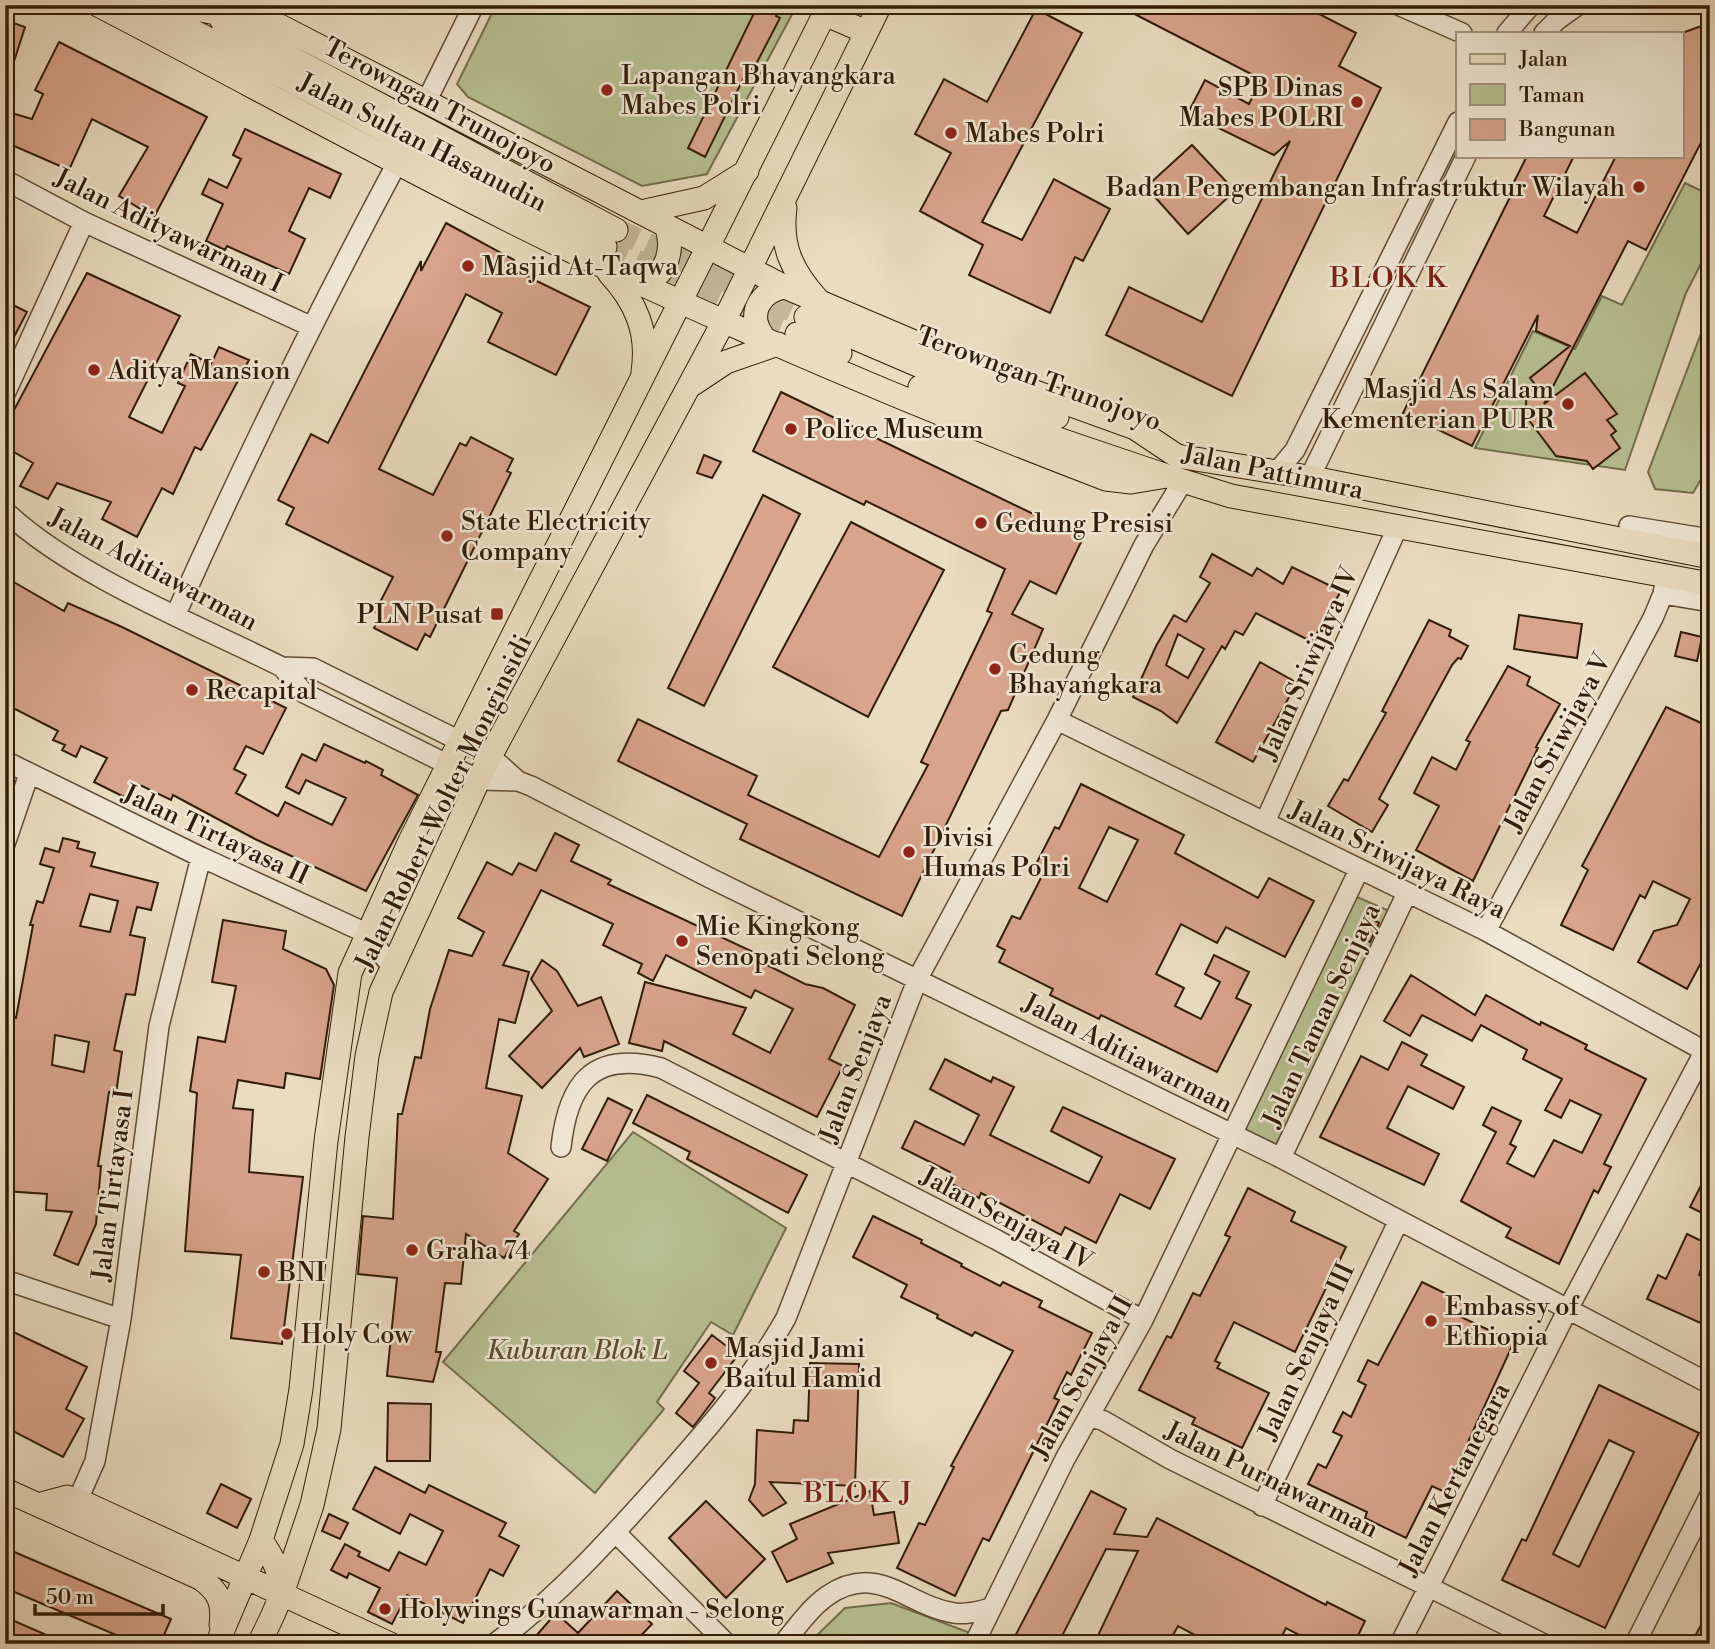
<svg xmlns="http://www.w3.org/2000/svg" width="1715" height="1649" font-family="'Libre Bodoni',serif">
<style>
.green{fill:#b7c092;stroke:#746e4c;stroke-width:2}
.building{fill:#d8a48c;stroke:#311c05;stroke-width:2;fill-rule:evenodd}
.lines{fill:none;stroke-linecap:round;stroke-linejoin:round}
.major-tunnel{stroke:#c5b69b;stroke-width:23;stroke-dasharray:23 11;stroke-linecap:butt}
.minor-casing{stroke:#5f4c34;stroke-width:22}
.major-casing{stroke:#311c05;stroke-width:25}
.minor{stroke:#f1e8d6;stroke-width:19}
.major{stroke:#eadcc0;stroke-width:23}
.poi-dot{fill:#8f2418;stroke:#f1e8d6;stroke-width:2.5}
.labels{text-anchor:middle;stroke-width:5;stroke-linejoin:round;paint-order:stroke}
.poi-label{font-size:26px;fill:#311c05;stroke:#f1e8d6;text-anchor:start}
.street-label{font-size:26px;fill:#311c05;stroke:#f1e8d6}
.park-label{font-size:26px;font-style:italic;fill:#594d2f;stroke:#f1e8d6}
.neighbourhood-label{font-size:28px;letter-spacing:2px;fill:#7a1f14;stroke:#f1e8d6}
</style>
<rect width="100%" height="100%" fill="#eadcc0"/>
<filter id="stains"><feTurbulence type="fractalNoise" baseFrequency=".00286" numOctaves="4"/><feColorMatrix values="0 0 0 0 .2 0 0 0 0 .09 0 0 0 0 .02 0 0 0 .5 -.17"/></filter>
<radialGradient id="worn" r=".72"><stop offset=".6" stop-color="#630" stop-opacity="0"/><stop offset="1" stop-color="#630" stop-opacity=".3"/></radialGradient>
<!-- green -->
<path class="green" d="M496 5H797L707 174 642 186 468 97 457 84Z
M1685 183 1710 195 1706 254 1686 293 1625 470 1475 448 1533 331 1575 349 1602 296 1622 305Z
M1710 310V464L1693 493 1655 489 1648 472Z
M1357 897 1396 914 1272 1152 1238 1132Z
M633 1132 786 1228 733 1335 711 1322 657 1402 664 1409 595 1493 443 1362Z
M891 1603 973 1634 968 1644H808L845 1608Z"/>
<!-- building -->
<path class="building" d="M758 5H781L776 16 780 18 753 70 749 67 705 157 688 148Z
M1117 5H1302L1356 33 1339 66 1381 88 1232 396 1106 335 1129 287 1202 322 1290 141 1274 155 1188 113 1205 80 1249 104 1261 79Z
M1036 9 1082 33 982 222 1022 240 1054 179 1110 209 1083 261 1075 257 1050 313 969 275 983 245 920 211 951 153 915 134 944 79 987 102Z
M5 20 25 27 8 80 5 79Z
M1710 23V125L1646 250 1628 241 1544 404 1585 373 1617 414 1607 420 1616 431 1611 435 1620 448 1593 469 1587 461 1556 456 1525 415 1527 393 1537 387 1530 378 1570 346 1536 331 1538 315 1472 446 1403 413 1514 189 1511 188 1527 156H1574L1544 216 1577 233 1616 156H1682V33Z
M59 42 207 117 154 217 119 196 148 147 92 119 69 170 5 142V111L32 119 43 94 35 90Z
M245 129 341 174 330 198 309 188 289 231 305 239 289 274 227 246 225 250 206 241 223 204 202 194 209 179 227 188 241 159 233 155Z
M1192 145 1235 191 1188 234 1146 187Z
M446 223 514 260 510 268 590 307 556 375 488 342 502 313 466 294 379 469 433 495 460 443 466 446 471 437 513 459 507 471 511 473 430 637 425 634 417 650 374 628 380 615 375 612 393 577 286 524 294 508 278 500 311 434 328 443 421 261V271Z
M87 273 180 316 129 417 162 433 185 386 178 383 191 354 211 364 219 347 249 360 201 450 195 447 173 494 162 488 137 537 102 519 111 502 57 483 48 499 20 486 33 463 14 452 6 425Z
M5 301 27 312 5 354Z
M781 392 1083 538 1056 594 1030 581 1012 614 1043 629 1008 710 1001 711 902 916 740 839 747 824 618 761 638 719 757 776 748 795 879 857 928 765 921 762 992 613 987 611 1005 569 866 501 864 505 753 451Z
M704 455 721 462 712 478 697 473Z
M763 495 800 514 704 706 668 688Z
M851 522 944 570 868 717 773 667Z
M1212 554 1252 576 1257 568 1283 584 1292 567 1341 591 1312 642 1256 613 1243 635 1235 631 1225 649 1222 646 1177 723 1161 711 1133 697 1156 646 1174 615 1186 622 1210 583 1200 577ZM1178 634 1204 649 1188 678 1166 665Z
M5 577 64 611 68 603 122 627 286 708 263 754 246 746 234 769 246 775 236 793 278 816 285 802 332 825 346 798 306 780 299 794 286 787 302 754 316 761 324 744 365 763 366 761 383 770 381 775 418 795 366 891 255 839 173 795 171 800 138 784 130 800 94 782 107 758 81 746 76 757 62 750 65 745 53 740 58 731 5 704V657L11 645 5 642Z
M1519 615 1582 624 1577 658 1514 649Z
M1429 620 1451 630 1449 636 1468 646 1461 659 1458 658 1452 665 1379 799 1388 805 1372 832 1328 806 1344 779 1348 781 1386 713 1382 711Z
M1681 632 1702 637 1697 661 1675 656Z
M1260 662 1297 683 1253 762 1216 742Z
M1508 666 1530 677 1527 685 1560 704 1536 747 1538 748 1473 881 1416 850 1439 806 1414 793 1432 757 1456 770 1470 742 1466 740Z
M1666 707 1710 727V905L1707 911 1710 918V946L1687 989 1638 962 1654 931 1677 925 1690 899 1653 881 1645 898 1640 895 1613 950 1561 925 1588 870 1582 866Z
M1081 784 1184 835 1175 853 1258 898 1269 878 1314 901 1285 957 1226 927 1217 943 1181 924 1156 974 1184 988 1175 1006 1201 1019 1220 982 1205 974 1214 955 1249 972 1236 998 1251 1005 1217 1072 1101 1015 1099 1019 1050 995 1053 989 999 962 1005 950 997 946 1012 916 1020 919 1043 874 1033 870 1055 827 1059 829ZM1109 827 1138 840 1107 902 1079 888Z
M555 833 579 845 571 861 611 880 608 884 770 960 767 965 805 984 823 988 855 1005 829 1059 843 1066 817 1117 664 1041 662 1051 629 1043 645 982 746 1008 733 1034 770 1053 793 1009 755 990 751 998 666 955 653 981 638 973 642 964 603 945 613 924 541 890 503 965 529 972 515 1023 499 1019 486 1088 522 1096 508 1153 548 1179 514 1231 519 1234 504 1258 466 1234 461 1284 445 1283 436 1352H441L433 1382 387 1376 397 1278 358 1274 363 1216 393 1219 398 1114H402L415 1057 421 1058 430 1009 449 950 472 956 484 932 458 918 487 862 512 875 519 863 536 871Z
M63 838 79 842 77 848 95 853 91 866 158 883 151 910 137 907 130 935 145 938 135 995 126 994 114 1050 122 1052 116 1093 109 1092 98 1166H101L96 1224 78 1265 54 1255 72 1212 46 1210 47 1194 5 1191 8 1099 5 1098V1074L13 1017 16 1018 33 925H30L37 901 43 903 54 868 40 864 45 848 59 852ZM90 894 118 901 110 932 80 926ZM55 1035 89 1042 84 1072 52 1065Z
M1370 918 1379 923 1370 942 1360 936Z
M223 920 286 931 283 949 326 969 334 985 320 1079 286 1073 284 1088 238 1080 233 1108 253 1110 249 1172 303 1177 282 1344 231 1338 241 1255 185 1251 197 1093 190 1091 198 1037 225 1042 236 986 212 982Z
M542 960 557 971 578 1006 601 997 619 1044 584 1057 580 1048 542 1088 509 1056 552 1011 531 979Z
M1411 975 1475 1015 1486 995 1540 1025 1541 1022 1587 1045 1585 1049 1646 1079 1604 1164 1611 1167 1598 1193 1594 1190 1559 1264 1506 1237 1511 1228 1461 1201 1496 1132 1483 1125 1492 1107 1521 1121 1510 1144 1516 1147 1507 1163 1534 1177 1554 1140 1582 1153 1601 1115 1570 1100 1561 1118 1545 1110 1562 1079 1523 1059 1527 1050 1481 1025 1472 1041 1422 1015 1410 1036 1384 1021Z
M1402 1042 1427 1055 1421 1065 1464 1087 1453 1109 1408 1086 1387 1128 1439 1154 1424 1185 1320 1137 1361 1056 1388 1070Z
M945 1059 991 1082 993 1077 1014 1087 990 1135 1089 1183 1102 1157 1051 1131 1063 1107 1175 1159 1150 1209 1120 1194 1096 1243 1065 1227 1061 1235 981 1193 979 1198 946 1181 950 1172 902 1148 915 1121 964 1145 979 1115 930 1089Z
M647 1095 807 1175 788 1213 687 1159 690 1152 633 1123Z
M608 1098 632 1110 607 1161 582 1149Z
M1710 1168V1217L1690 1207Z
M1248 1188 1295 1212 1291 1221 1346 1247 1295 1352 1234 1322 1215 1361 1220 1363 1217 1368 1269 1393 1242 1448 1192 1424 1195 1418 1139 1390 1167 1336 1171 1338 1193 1293 1200 1296 1230 1237 1225 1235Z
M873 1216 922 1240 921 1243 962 1264 961 1266 1000 1286 1003 1282 1042 1301 1039 1307 1092 1333 1071 1375 1067 1372 1054 1398 1059 1400 989 1541 983 1538 955 1596 897 1568 919 1523 925 1525 954 1467 951 1466 1013 1351 975 1332 972 1336 937 1318 938 1315 901 1297 907 1285 853 1257Z
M1687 1234 1710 1245 1699 1275 1710 1280V1314L1705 1325 1647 1299 1658 1275 1666 1279Z
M1422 1282 1467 1304 1461 1317 1514 1342 1462 1455 1466 1457 1449 1494 1432 1486 1406 1538 1365 1518 1367 1512 1308 1484 1318 1464 1326 1468 1342 1436 1333 1432 1343 1412 1351 1417 1366 1385 1358 1381 1368 1360 1378 1365Z
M5 1328 87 1367 66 1409 84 1419 63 1457 5 1427Z
M712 1335 738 1355 709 1393 715 1398 693 1427 676 1413 699 1383 684 1371Z
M810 1363 859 1364 855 1486 770 1482 786 1503 763 1516 749 1500 755 1484 757 1430 793 1433 794 1420 808 1421Z
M1599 1385 1699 1433 1605 1628 1502 1580 1522 1539 1526 1541ZM1609 1440 1634 1452 1579 1567 1553 1554Z
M388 1403 431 1404 430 1461H387Z
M375 1467 425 1493 429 1485 506 1523 499 1536 519 1546 503 1576 490 1569 463 1623 407 1595 392 1624 368 1612 380 1588 349 1573 347 1578 331 1570 345 1544 360 1552 358 1556 389 1571 399 1552 426 1565 443 1531 410 1514 400 1534 353 1509Z
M221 1484 251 1499 237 1528 207 1513Z
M870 1491 874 1515 894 1512 899 1543 828 1553 833 1563 787 1582 772 1552 797 1539 790 1524Z
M1091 1491 1126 1509 1114 1534 1147 1537 1157 1518 1326 1605 1327 1602 1365 1621 1354 1644H1307L1309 1640 1286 1628 1278 1644H1212L1178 1626 1168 1644H1094L1138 1551 1106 1549 1058 1644H1011Z
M706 1501 765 1559 726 1598 669 1538Z
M329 1514 348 1523 340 1539 322 1531Z
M5 1548 171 1619 160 1644H118L121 1637 5 1588Z
M617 1591 652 1624 633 1644H529L556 1613 578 1633Z
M1710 1608V1644H1691Z
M5 1617 67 1644H5Z"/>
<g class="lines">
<!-- major-tunnel -->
<path class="major-tunnel" d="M616 230 806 317
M605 247 797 334"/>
<defs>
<path id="minor" d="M1398 5 1462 33
M1507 33 1531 5
M1544 33 1557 20 1578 5
M427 100 474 5
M5 180 84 222 310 326
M5 394 84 222
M1277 472 1295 450 1458 122
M1310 477 1466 156
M5 511C72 575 198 625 282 667L304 693 479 780 518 781 531 786 710 878 1281 1158 1710 1384
M1629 526 1710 539
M1663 594 1710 602
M176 614C244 461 318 311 397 163
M282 667 313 668 490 756 518 781
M1057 720 1486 931 1710 1054
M5 761 201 857 366 933 392 967
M1265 822 1398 526
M5 844 29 774
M1486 931 1653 618 1663 594 1666 576
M561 1147C568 1084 592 1050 661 1068L997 1240 1143 1320
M1281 1158 1407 893
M5 1280 121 1319
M1090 1416 1104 1421 1170 1459 1544 1644
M1262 1506 1399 1220
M72 1513 95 1461 121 1319 159 1026 201 857
M616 1533 727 1644
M494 1644C556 1599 608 1541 659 1484 706 1431 751 1380 786 1318L918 978 1057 720 1144 545 1183 481
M783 1644C796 1628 810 1608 827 1596 878 1561 907 1606 954 1613 967 1615 979 1611 991 1608
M974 1644 1065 1459 1143 1320 1359 870
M1400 1644 1567 1311 1710 1041
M1635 1644 1710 1495"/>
<path id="major" d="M98 5C279 99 457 199 641 284 794 354 949 419 1106 479L1131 482 1167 476 1231 496 1710 584
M141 5 278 74 605 247
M191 5 201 10 280 26 785 287 1013 384 1135 428 1177 456 1308 477 1710 557
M825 14 866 32
M222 21 616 230
M785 208C780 246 792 271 817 299
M641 212 704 198 747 171
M609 273C636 302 649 332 643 372
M641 283C666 277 674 252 667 228
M806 317 976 390 1057 417
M797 334 840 353
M762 335C747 314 760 291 785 287
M693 384 726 362 778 344
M920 387 969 409 1164 475
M5 1490 200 1578C219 1591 224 1603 221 1625
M41 1504 67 1497 78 1500 390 1644
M282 1594 312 1505 329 1429 357 1137 367 1056 381 992 485 766 725 319 880 5
M217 1644 261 1540 292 1444 301 1389 326 1141 350 973 410 841 829 5
M259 1644C281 1597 293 1587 261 1540"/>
</defs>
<!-- minor casing -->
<use href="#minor" class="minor-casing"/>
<!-- major casing -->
<use href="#major" class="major-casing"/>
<!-- minor -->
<use href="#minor" class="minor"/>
<!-- major -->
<use href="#major" class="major"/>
</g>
<!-- markers -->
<g class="poi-dot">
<circle cx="607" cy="90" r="7"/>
<circle cx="1357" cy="102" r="7"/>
<circle cx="951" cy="133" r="7"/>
<circle cx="1639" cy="187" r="7"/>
<circle cx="468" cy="266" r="7"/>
<circle cx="94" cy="370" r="7"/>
<circle cx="1568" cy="404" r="7"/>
<circle cx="791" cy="429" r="7"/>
<circle cx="981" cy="523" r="7"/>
<circle cx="447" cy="536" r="7"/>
<rect x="490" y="607" width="14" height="14" rx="3.5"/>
<circle cx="995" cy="669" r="7"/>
<circle cx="192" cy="690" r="7"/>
<circle cx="909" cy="852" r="7"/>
<circle cx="682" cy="941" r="7"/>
<circle cx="412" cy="1250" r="7"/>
<circle cx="264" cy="1272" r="7"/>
<circle cx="1431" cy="1321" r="7"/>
<circle cx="287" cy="1334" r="7"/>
<circle cx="711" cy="1363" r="7"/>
<circle cx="385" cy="1609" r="7"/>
</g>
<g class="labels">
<!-- poi labels -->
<g class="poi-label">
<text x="621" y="84">Lapangan Bhayangkara<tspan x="621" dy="30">Mabes Polri</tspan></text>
<text x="1343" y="96" text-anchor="end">SPB Dinas<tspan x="1343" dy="30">Mabes POLRI</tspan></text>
<text x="965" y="142">Mabes Polri</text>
<text x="1625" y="196" text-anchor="end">Badan Pengembangan Infrastruktur Wilayah</text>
<text x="482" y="275">Masjid At-Taqwa</text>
<text x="108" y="379">Aditya Mansion</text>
<text x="1554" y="398" text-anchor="end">Masjid As Salam<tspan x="1554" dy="30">Kementerian PUPR</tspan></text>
<text x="805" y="438">Police Museum</text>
<text x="461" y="530">State Electricity<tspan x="461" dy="30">Company</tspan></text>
<text x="995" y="532">Gedung Presisi</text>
<text x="483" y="623" text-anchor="end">PLN Pusat</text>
<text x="1009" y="663">Gedung<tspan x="1009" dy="30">Bhayangkara</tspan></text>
<text x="206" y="699">Recapital</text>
<text x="923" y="846">Divisi<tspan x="923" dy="30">Humas Polri</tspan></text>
<text x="696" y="935">Mie Kingkong<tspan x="696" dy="30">Senopati Selong</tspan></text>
<text x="426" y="1259">Graha 74</text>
<text x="278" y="1281">BNI</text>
<text x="1445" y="1315">Embassy of<tspan x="1445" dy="30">Ethiopia</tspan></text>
<text x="301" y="1343">Holy Cow</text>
<text x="725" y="1357">Masjid Jami<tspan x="725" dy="30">Baitul Hamid</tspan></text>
<text x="399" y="1618">Holywings Gunawarman - Selong</text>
</g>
<!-- street labels -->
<g class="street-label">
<text transform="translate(440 105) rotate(28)" y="9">Terowngan Trunojoyo</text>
<text transform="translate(423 142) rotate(27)" y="9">Jalan Sultan Hasanudin</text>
<text transform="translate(169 230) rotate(26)" y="9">Jalan Adityawarman I</text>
<text transform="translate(1039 378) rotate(20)" y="9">Terowngan Trunojoyo</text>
<text transform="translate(1273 471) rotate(12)" y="9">Jalan Pattimura</text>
<text transform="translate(154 569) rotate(28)" y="9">Jalan Aditiawarman</text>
<text transform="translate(1308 663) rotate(-66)" y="9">Jalan Sriwijaya IV</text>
<text transform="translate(1557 742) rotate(-62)" y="9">Jalan Sriwijaya V</text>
<text transform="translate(443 802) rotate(-64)" y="9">Jalan Robert Wolter Monginsidi</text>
<text transform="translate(216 834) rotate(25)" y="9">Jalan Tirtayasa II</text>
<text transform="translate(1398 859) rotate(26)" y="9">Jalan Sriwijaya Raya</text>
<text transform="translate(1321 1015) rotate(-65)" y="9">Jalan Taman Senjaya</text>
<text transform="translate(1128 1053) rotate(27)" y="9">Jalan Aditiawarman</text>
<text transform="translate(855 1068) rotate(-69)" y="9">Jalan Senjaya</text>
<text transform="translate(112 1185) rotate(-83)" y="9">Jalan Tirtayasa I</text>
<text transform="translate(1007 1218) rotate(28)" y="9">Jalan Senjaya IV</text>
<text transform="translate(1306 1351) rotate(-65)" y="9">Jalan Senjaya III</text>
<text transform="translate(1081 1377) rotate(-61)" y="9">Jalan Senjaya II</text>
<text transform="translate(1272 1479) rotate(26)" y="9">Jalan Purnawarman</text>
<text transform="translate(1454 1479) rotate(-63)" y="9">Jalan Kertanegara</text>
</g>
<!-- park labels -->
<g class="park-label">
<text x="577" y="1359">Kuburan Blok L</text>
</g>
<!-- neighbourhood labels -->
<g class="neighbourhood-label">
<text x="1389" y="287">BLOK K</text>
<text x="859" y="1502">BLOK J</text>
</g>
</g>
<!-- margin -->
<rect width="1715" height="1649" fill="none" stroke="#eadcc0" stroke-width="28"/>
<rect x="7" y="7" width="1701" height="1635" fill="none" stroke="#311c05" stroke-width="3.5"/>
<rect x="14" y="14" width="1687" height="1621" fill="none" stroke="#311c05" stroke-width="2"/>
<!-- legend -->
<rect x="1456" y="32" width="228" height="126" fill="#f1e8d6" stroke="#a49682" stroke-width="2"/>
<rect x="1470" y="54" width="35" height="10" fill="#eadcc0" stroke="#a49682" stroke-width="2"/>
<text x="1519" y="66" font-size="21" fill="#311c05">Jalan</text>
<rect x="1470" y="84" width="35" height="21" fill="#b7c092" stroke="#a49682" stroke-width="2"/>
<text x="1519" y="102" font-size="21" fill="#311c05">Taman</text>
<rect x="1470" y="119" width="35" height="21" fill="#d8a48c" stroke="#a49682" stroke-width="2"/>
<text x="1519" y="136" font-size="21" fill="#311c05">Bangunan</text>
<!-- scale -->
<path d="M35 1604v10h128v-10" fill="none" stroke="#311c05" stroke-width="3.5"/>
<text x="46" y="1604" font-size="21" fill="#311c05" stroke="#f1e8d6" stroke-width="5" paint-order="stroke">50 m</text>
<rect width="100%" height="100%" filter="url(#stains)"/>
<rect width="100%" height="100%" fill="url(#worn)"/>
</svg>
